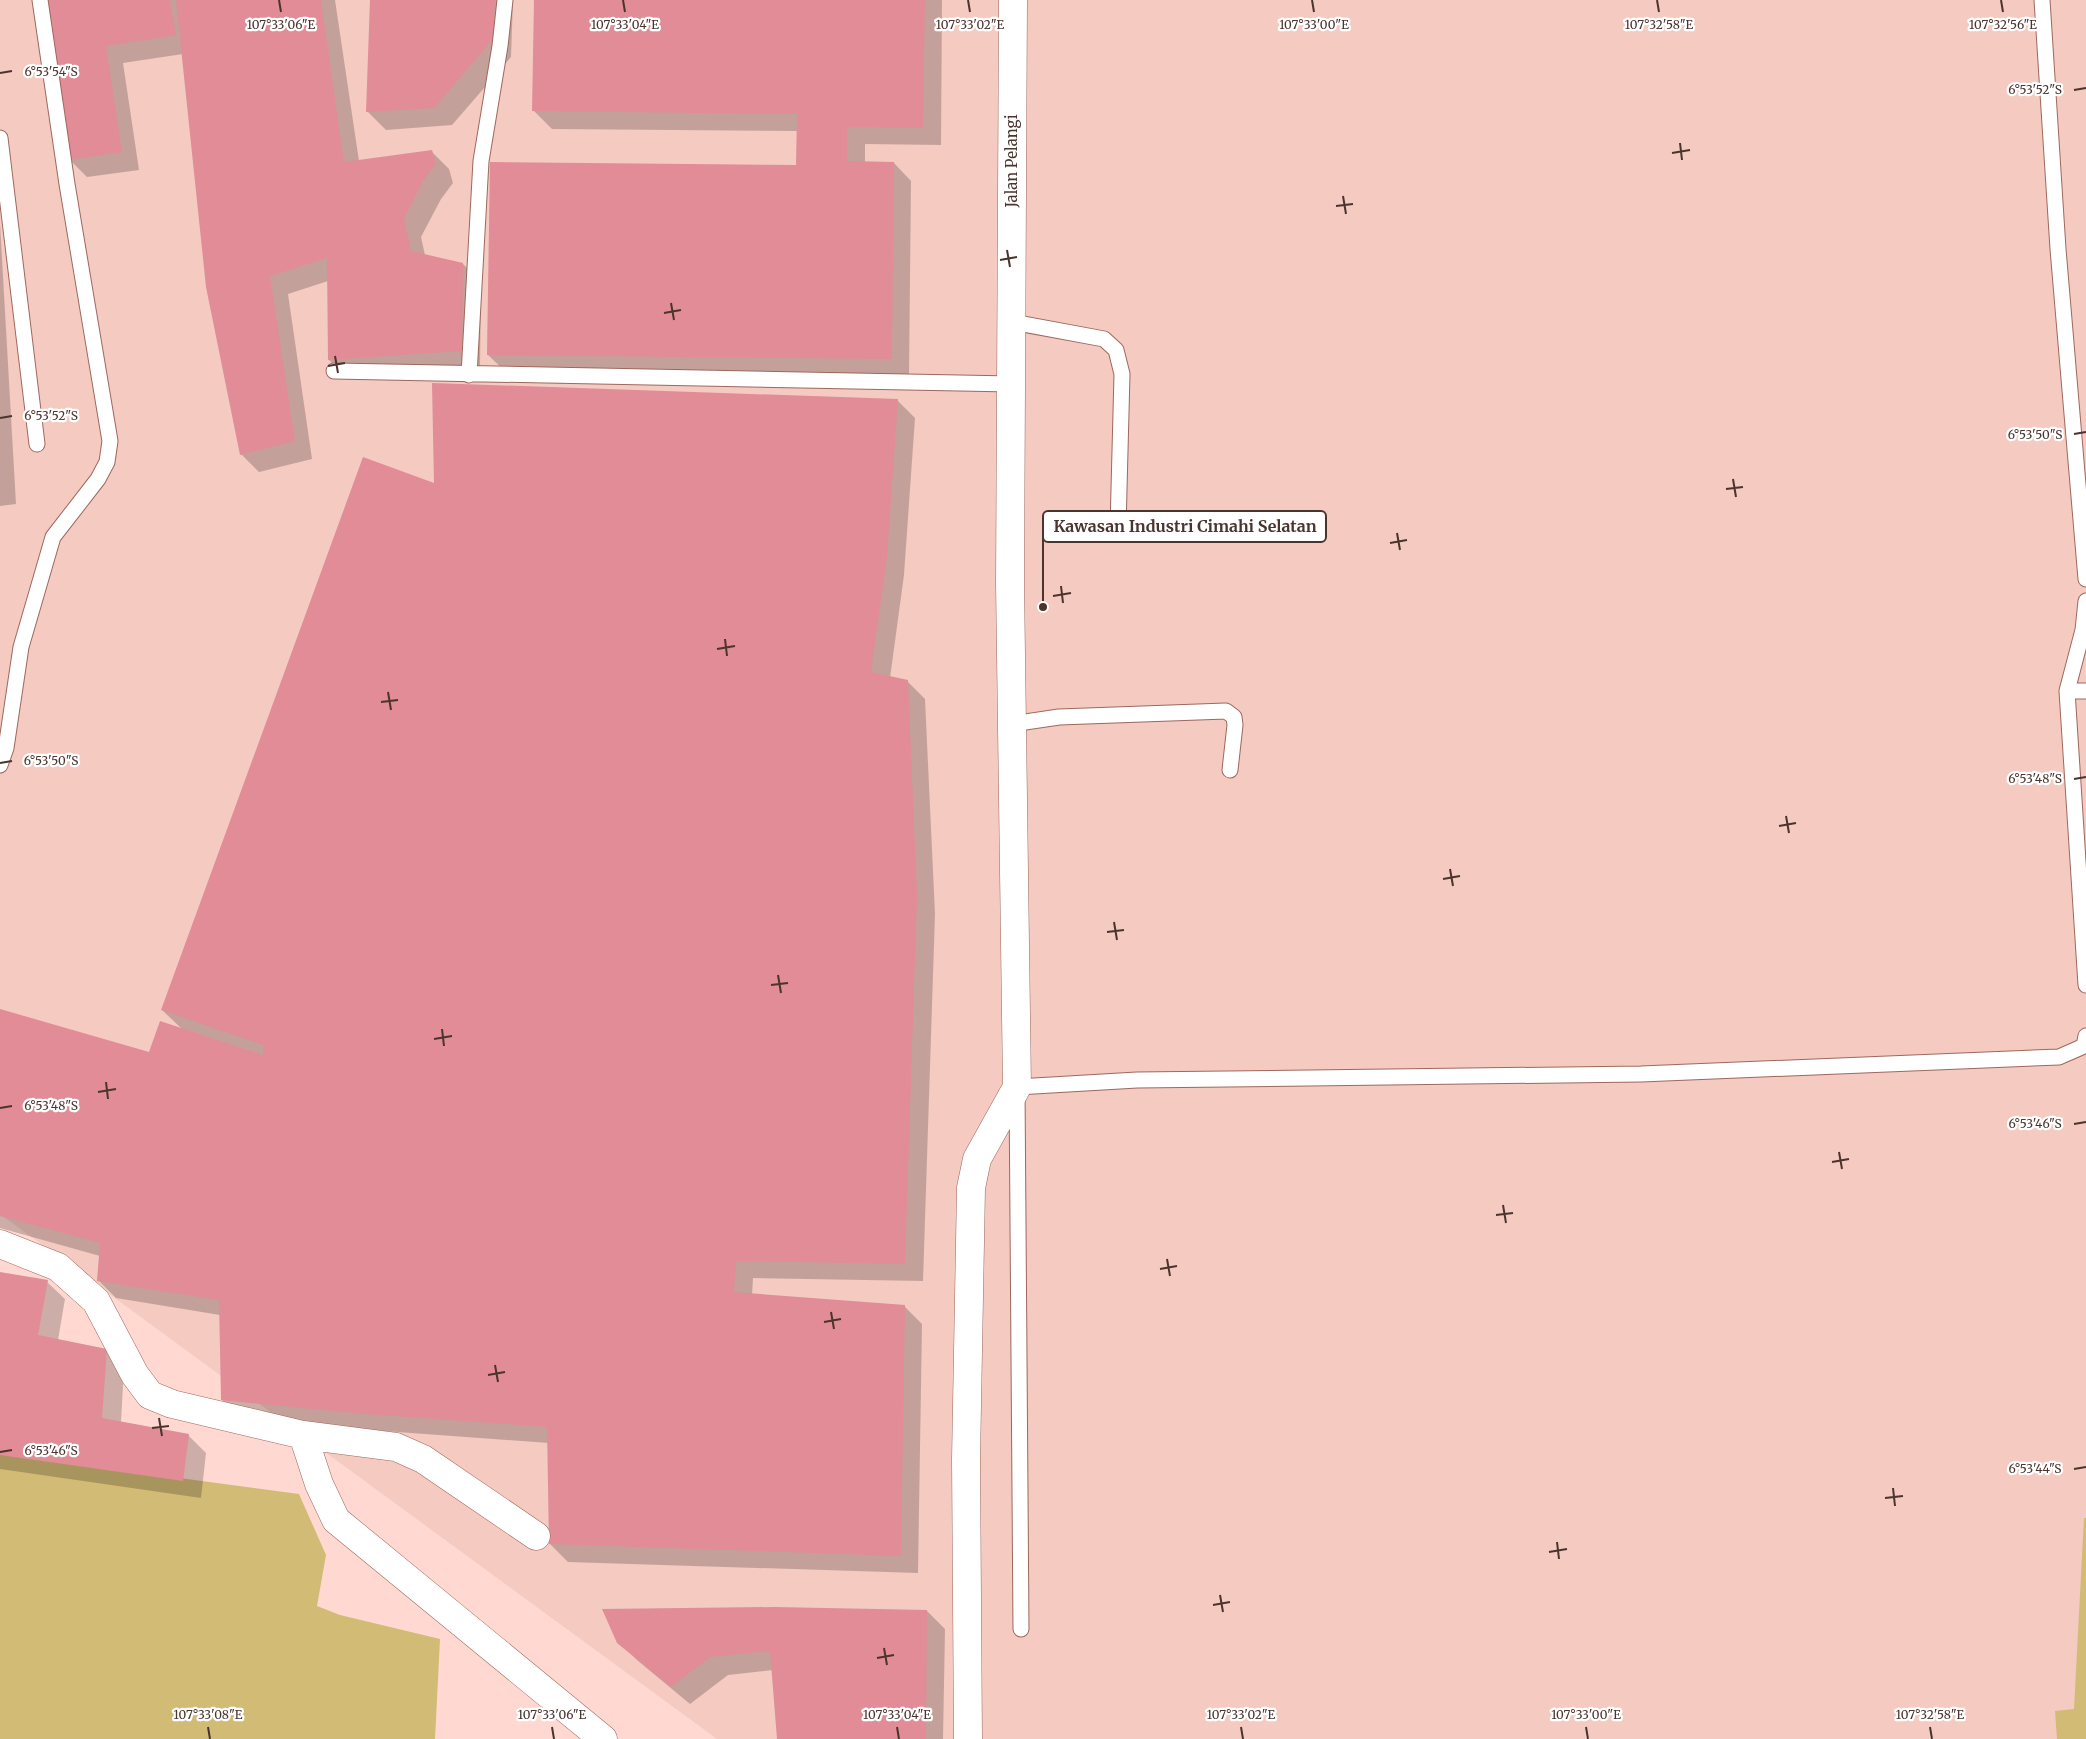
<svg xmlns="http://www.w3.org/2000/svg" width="2086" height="1739" font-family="Merriweather,serif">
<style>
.built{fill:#f4cac1}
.green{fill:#d2bb75}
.shadow{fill:#0003}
.building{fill:#e18c96}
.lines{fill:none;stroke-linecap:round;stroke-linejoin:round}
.lane-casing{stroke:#9e685d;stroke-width:17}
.street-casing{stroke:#9e685d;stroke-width:29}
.lane{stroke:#fff;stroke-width:15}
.street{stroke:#fff;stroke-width:28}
.ticks{fill:none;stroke:#4b332e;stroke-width:2}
.labels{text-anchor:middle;stroke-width:4.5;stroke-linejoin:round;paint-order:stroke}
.street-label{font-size:15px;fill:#4b332e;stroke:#fff}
.ticks-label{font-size:12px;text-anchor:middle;fill:#4b332e;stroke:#fff;stroke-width:4.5;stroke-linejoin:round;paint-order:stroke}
.leader{fill:none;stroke:#4b332e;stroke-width:2}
.callout-dot{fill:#4b332e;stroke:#fff;stroke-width:2}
.callout{fill:#fff;stroke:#4b332e;stroke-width:2}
.callout-label{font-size:16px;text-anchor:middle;font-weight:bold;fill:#4b332e}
</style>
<rect width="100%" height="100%" fill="#ffd9d1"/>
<!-- built -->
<path class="built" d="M0 0H2086V1739H717L0 1214Z"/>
<!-- green -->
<path class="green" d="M0 1454 299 1494 326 1555 317 1606 340 1615 440 1639 435 1739H0Z
M2084 1518H2086V1739H2057L2055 1711 2074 1709Z"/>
<!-- shadow -->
<path class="shadow" d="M45 0H335L359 161 431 151 449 169 453 183 441 199 421 237 425 255 463 264 481 282 480 368 347 378 329 360 328 281 288 294 312 459 259 472 241 454 183 54 123 63 139 170 87 177 69 159Z
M371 0H513L511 57 452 125 386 130 368 112Z
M535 0H942L941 145 865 144V163H894L911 181 909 377 506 372 488 355 797 166 798 131 552 129 534 111Z
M0 224 16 504 0 506Z
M897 400 915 418 904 575 890 678 907 681 925 699 935 914 923 1281 753 1278 752 1295 904 1306 922 1324 918 1573 568 1562 550 1544 549 1443 384 1431 240 1418 222 1400 220 1315 116 1298 98 1280 100 1256 0 1228V1011L150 1054 182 1029 162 1010 435 485Z
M0 1274 47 1282 65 1299 58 1340 106 1350 124 1368 121 1422 188 1435 206 1453 201 1498 0 1469Z
M927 1611 945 1629 943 1739H778L773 1670 728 1675 690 1704 637 1660 619 1642Z"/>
<!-- building -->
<path class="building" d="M44 0H170L176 35 106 46 122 152 68 160Z
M176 0H321L344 162 432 150 436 164 423 181 404 219 411 251 463 263 462 351 328 360 327 258 270 276 295 441 240 455 206 287Z
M370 0H495L493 39 434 108 366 112Z
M534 0H925L923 128 847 127V161L894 162 892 359 487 355 490 162 796 165 797 114 532 111Z
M432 383 898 399 887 557 871 672 908 680 917 895 905 1264 736 1261 734 1292 905 1305 901 1556 549 1544 547 1427 365 1414 221 1400 219 1300 97 1281 100 1243 0 1216V1009L149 1052 160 1021 263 1055V1045L161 1010 363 457 434 483Z
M0 1272 48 1280 38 1335 107 1349 102 1418 189 1434 183 1481 0 1455Z
M774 1607 927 1610 926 1739H777L770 1651 710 1657 671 1687 617 1643 602 1609Z"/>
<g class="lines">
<defs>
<path id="lane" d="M2042 0 2058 249 2086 579
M0 138 37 444
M1012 322 1104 339 1116 350 1122 374 1118 528
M334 371 1012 384
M469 375 481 161 500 46 505 0
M2086 601 2083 630 2067 691 2086 985
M2067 691H2086
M1012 724 1059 717 1226 711 1234 717 1235 725 1230 770
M0 765 6 748 21 647 53 537 98 479 107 462 110 441 67 184 40 0
M1021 1629 1017 1087 1137 1080 1641 1074 2059 1057 2084 1046 2086 1036"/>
<path id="street" d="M0 1244 58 1267 96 1301 135 1375 150 1395 172 1404 303 1435 396 1447 423 1459 536 1536
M303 1435 319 1484 336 1520 603 1739
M968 1739 966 1460 971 1188 977 1159 1017 1087 1010 583 1013 0"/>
</defs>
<!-- lane casing -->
<use href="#lane" class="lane-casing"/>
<!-- street casing -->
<use href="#street" class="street-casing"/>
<!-- lane -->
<use href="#lane" class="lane"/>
<!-- street -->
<use href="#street" class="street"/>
</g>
<!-- ticks -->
<path class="ticks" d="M279 0 281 12M623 0 625 12M968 0 970 12M1312 0 1314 12M1657 0 1659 12M2001 0 2003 12M0 73 12 71M2074 90 2086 88M1680 143 1682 160M1672 153 1690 150M1343 196 1346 214M1336 206 1353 204M1007 250 1010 267M1000 260 1017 257M671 303 674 320M664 313 681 310M335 356 338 373M328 366 345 363M0 418 12 416M2074 434 2086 432M1733 479 1736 497M1726 489 1743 487M1397 533 1400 550M1390 543 1407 540M1061 586 1063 603M1053 596 1071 593M725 639 727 656M717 649 735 646M388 692 391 710M381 702 398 700M0 763 12 761M2074 779 2086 777M1786 816 1789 833M1779 826 1796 823M1450 869 1453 886M1443 879 1460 876M1114 922 1117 940M1107 932 1124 930M778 975 781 993M771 985 788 983M442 1029 444 1046M434 1039 452 1036M106 1082 108 1099M98 1092 116 1089M0 1108 12 1106M2074 1124 2086 1122M1839 1152 1842 1169M1832 1162 1849 1159M1503 1205 1506 1223M1496 1215 1513 1213M1167 1259 1170 1276M1160 1269 1177 1266M831 1312 834 1329M824 1322 841 1319M495 1365 498 1382M488 1375 505 1372M159 1418 162 1436M152 1428 169 1426M0 1452 12 1450M2074 1469 2086 1467M1893 1488 1895 1506M1885 1498 1903 1496M1557 1542 1559 1559M1549 1552 1567 1549M1220 1595 1223 1612M1213 1605 1230 1602M884 1648 887 1665M877 1658 894 1655M208 1727 210 1739M552 1727 554 1739M897 1727 899 1739M1241 1727 1243 1739M1586 1727 1588 1739M1930 1727 1932 1739"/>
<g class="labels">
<!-- street labels -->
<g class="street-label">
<text transform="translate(1012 161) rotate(-90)" y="5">Jalan Pelangi</text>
</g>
</g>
<g class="ticks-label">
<text x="281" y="29">107°33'06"E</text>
<text x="625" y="29">107°33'04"E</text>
<text x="970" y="29">107°33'02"E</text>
<text x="1314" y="29">107°33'00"E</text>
<text x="1659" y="29">107°32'58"E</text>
<text x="2003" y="29">107°32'56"E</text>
<text x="51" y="76">6°53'54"S</text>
<text x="2035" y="94">6°53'52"S</text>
<text x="51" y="420">6°53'52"S</text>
<text x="2035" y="439">6°53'50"S</text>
<text x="51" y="765">6°53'50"S</text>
<text x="2035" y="783">6°53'48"S</text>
<text x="51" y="1110">6°53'48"S</text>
<text x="2035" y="1128">6°53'46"S</text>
<text x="51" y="1455">6°53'46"S</text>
<text x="2035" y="1473">6°53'44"S</text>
<text x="208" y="1719">107°33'08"E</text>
<text x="552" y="1719">107°33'06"E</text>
<text x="897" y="1719">107°33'04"E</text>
<text x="1241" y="1719">107°33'02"E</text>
<text x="1586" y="1719">107°33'00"E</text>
<text x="1930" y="1719">107°32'58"E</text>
</g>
<!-- callouts -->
<path class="leader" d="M1043 607L1043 527"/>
<circle class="callout-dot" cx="1043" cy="607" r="5"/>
<rect class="callout" x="1043" y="511" width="283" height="31" rx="5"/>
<g class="callout-label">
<text x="1185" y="532">Kawasan Industri Cimahi Selatan</text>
</g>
</svg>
